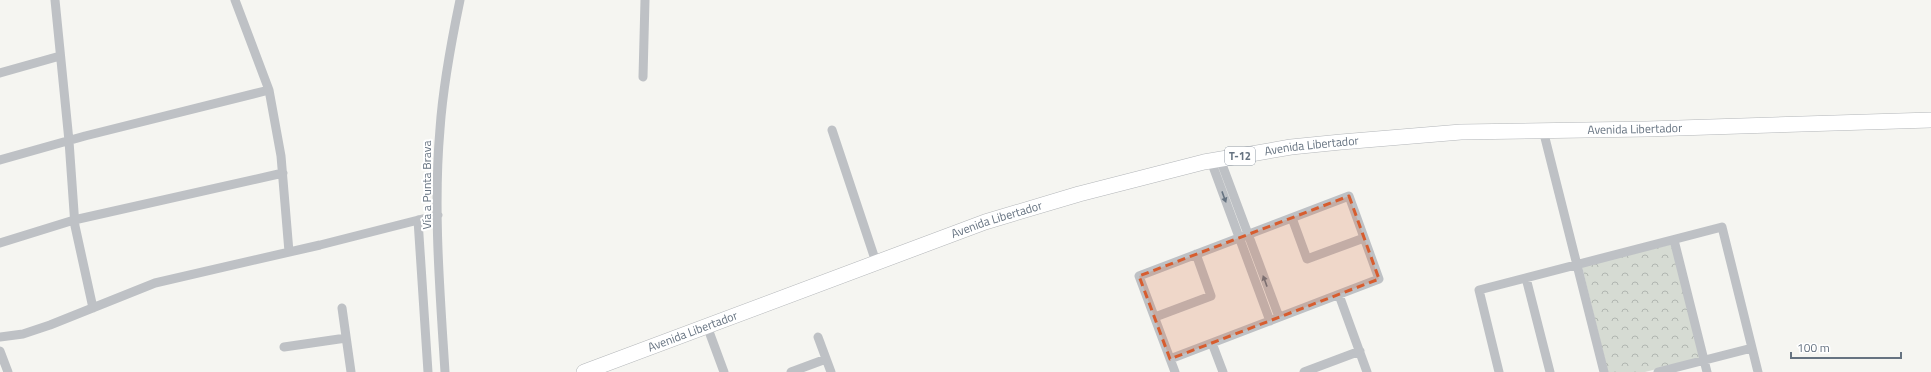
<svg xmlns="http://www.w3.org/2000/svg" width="1931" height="372" font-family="'Titillium Web',sans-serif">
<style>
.park{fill:url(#park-crowns)}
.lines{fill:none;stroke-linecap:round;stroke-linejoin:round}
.trunk-casing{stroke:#b3b6b9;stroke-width:16}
.minor{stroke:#bec1c5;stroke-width:9}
.trunk{stroke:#fff;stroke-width:15}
.oneway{fill:#667381}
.marked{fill:#d75d2f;fill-opacity:0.2;stroke:#d75d2f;stroke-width:3;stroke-dasharray:8 5;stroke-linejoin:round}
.labels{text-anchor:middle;stroke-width:4;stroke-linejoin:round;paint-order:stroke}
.shield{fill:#fff;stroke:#949da7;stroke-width:1}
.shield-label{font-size:11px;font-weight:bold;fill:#667381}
.street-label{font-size:12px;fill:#667381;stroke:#fff}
</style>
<defs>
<pattern id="park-crowns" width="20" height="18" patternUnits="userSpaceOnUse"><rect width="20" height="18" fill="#d6dbd3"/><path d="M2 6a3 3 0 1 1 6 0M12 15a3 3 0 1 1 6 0" fill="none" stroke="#b1b6b1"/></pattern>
</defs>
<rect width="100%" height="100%" fill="#f5f5f1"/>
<!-- park -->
<path class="park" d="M1672 244 1700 358 1645 372H1608L1582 267Z"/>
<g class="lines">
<defs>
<g id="trunk">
<path id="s1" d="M584 372 985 222 1079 194 1204 162 1291 147 1341 142 1461 132 1647 129 1931 120"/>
</g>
</defs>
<!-- trunk casing -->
<use href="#trunk" class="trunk-casing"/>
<!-- minor -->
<path class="minor" d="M55 0 69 141 75 226 93 308
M235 0 269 90 281 156 289 252
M0 73 60 56
M643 77 645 0
M832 130 876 262
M1543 130 1604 372
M1220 159 1279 317
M0 160 85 136 269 90
M1211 161 1270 321
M1292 218 1307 259 1364 238
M418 220 428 372
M1674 240 1707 372
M0 243 74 220 283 173
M1526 278 1550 372
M1339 295 1367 372
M342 308 351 372
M1155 317 1211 296 1196 254
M707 326 724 372
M0 337 23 334 50 325 155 283 320 245 438 215
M818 337 831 372
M1212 343 1223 372
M284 347 346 338
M0 351 8 372
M1170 359 1379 279 1349 196 1139 276 1175 372
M445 372C440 292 433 209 440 129 443 85 451 43 460 0
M791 372 826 359
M1304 372 1360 351
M1499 372 1479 290 1722 227 1758 372
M1658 372 1752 348"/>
<!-- trunk -->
<use href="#trunk" class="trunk"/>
</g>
<!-- one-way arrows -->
<defs><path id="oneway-solid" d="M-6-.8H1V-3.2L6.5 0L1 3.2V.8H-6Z"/></defs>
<g class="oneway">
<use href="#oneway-solid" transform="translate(1224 197) rotate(70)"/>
<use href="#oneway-solid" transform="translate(1265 281) rotate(-110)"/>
</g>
<!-- marked area -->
<path class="marked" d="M1349 196 1379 279 1170 359 1139 276Z"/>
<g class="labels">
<!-- shield labels -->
<rect class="shield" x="1225" y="147" width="30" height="18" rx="3"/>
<g class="shield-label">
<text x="1240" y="160">T-12</text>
</g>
<!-- street labels -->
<g class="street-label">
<text dy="4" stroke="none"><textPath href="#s1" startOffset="1088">Avenida Libertador</textPath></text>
<text dy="4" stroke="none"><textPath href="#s1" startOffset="764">Avenida Libertador</textPath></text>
<text transform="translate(427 185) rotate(-90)" y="4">Vía a Punta Brava</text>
<text dy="4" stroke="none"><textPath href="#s1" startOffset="440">Avenida Libertador</textPath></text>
<text dy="4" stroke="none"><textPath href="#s1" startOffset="116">Avenida Libertador</textPath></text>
</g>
</g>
<!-- scale -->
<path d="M1791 352v6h110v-6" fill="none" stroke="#667381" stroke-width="2"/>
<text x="1797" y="352" font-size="12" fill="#667381" stroke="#ffffff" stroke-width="3" paint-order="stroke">100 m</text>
</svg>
